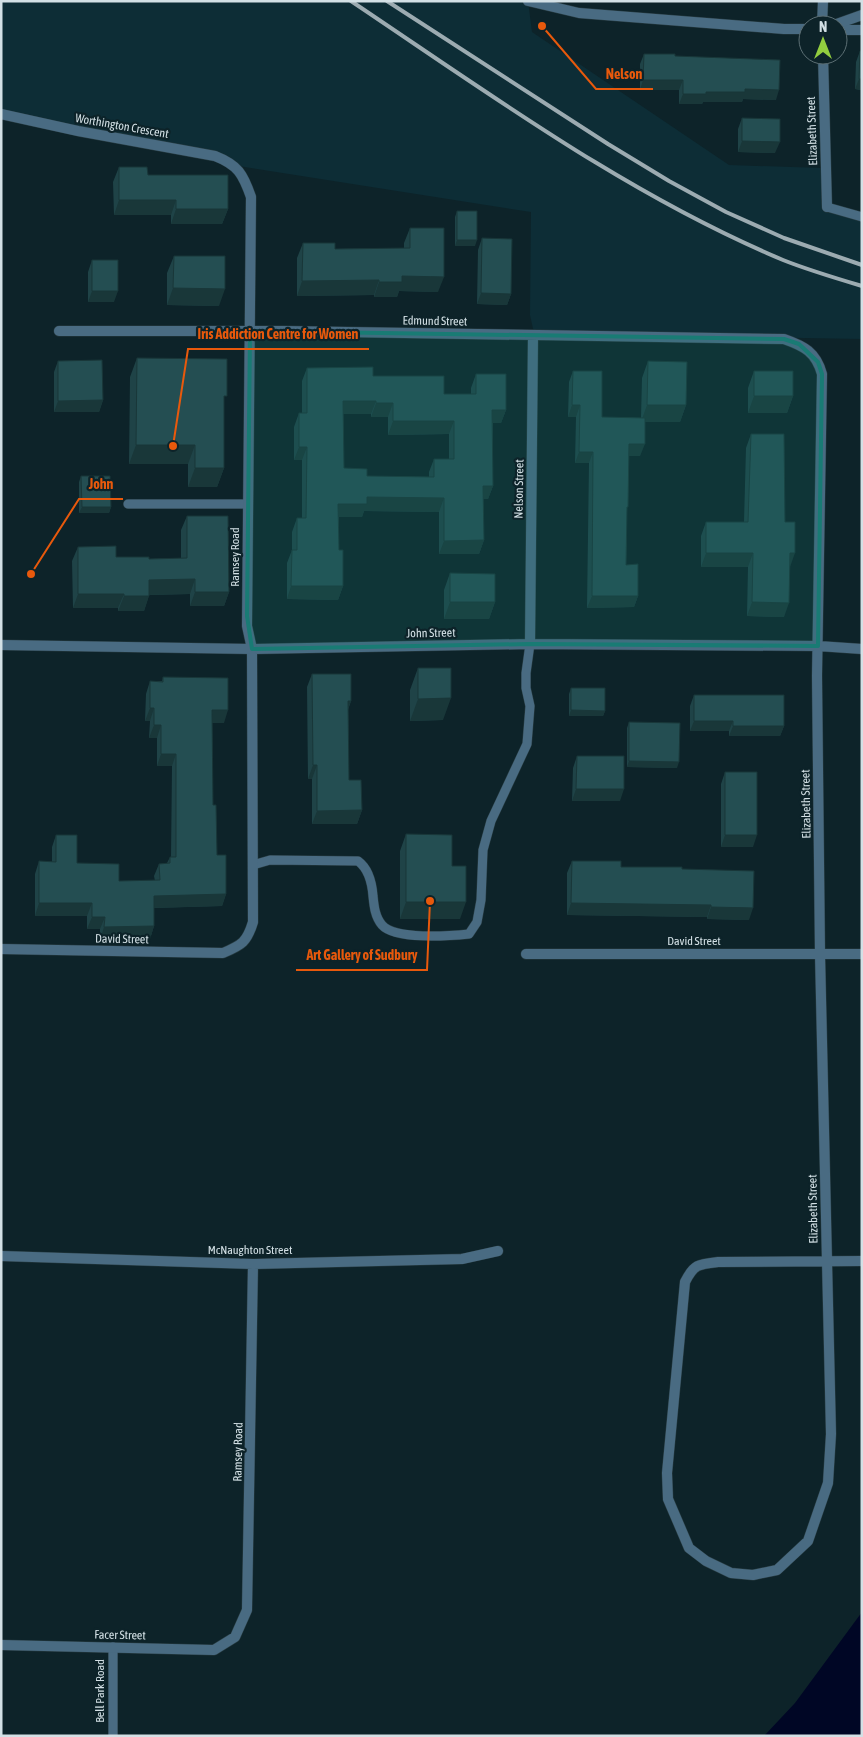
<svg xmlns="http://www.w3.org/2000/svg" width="863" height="1737" font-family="'Asap Condensed',sans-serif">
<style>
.built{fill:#0d2d36}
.water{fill:#000625}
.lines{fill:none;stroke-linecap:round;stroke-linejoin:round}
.service-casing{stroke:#293d43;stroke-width:10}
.minor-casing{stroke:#293d43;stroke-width:11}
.tertiary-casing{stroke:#293d43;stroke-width:11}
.service{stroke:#496b82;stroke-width:9}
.minor{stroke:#496b82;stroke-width:10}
.tertiary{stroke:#496b82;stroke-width:10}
.rail{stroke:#9cabb1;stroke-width:4}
.wall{fill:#1f4347;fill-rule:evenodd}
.shaded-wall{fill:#193739}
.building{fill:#244e52;stroke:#193739;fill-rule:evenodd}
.marked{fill:#197b74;fill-opacity:0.2;stroke:#197b74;stroke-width:4;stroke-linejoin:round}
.labels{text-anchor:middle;stroke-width:4.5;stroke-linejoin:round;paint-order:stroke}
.street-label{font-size:12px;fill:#d3e0e5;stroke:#0d2329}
.leader{fill:none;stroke:#e8590c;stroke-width:2}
.callout-dot{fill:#e8590c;stroke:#0d2329;stroke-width:2}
.callout-label{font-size:14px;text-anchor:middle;font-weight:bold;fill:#e8590c;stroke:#0d2329;stroke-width:4.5;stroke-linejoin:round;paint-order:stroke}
</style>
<rect width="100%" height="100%" fill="#0d2329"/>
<!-- built -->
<path class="built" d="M1 1H528L532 32 729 165 821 168V202L862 216V339L534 333 530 315 531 212 238 166 228 160 1 112Z"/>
<!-- water -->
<path class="water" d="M862 1612V1736H764L795 1703Z"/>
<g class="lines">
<defs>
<path id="service" d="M827 207 862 217
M128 504H248
M253 865 270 860 358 861C369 869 372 883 373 896 374 906 375 917 382 925 395 940 449 936 469 934L477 922 481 900 483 850 491 821 527 744 530 706 526 688V673L530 644
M113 1647V1736"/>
<path id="minor" d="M822 25 823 1
M838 30H862
M823 55 827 207
M59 331H283L784 339C804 346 816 352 822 374L817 676 820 954 827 1261 831 1434 828 1483 808 1541 777 1570 753 1575 731 1573 706 1561 689 1548 668 1499 667 1473 685 1282C694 1264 699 1264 718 1262L862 1261
M530 644 533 335
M1 949 223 953C242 945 247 942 253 922L252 649 530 644 818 646 862 649
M526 954H862
M1 1256 253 1264 462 1259 498 1251
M1 1645 214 1650 235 1637 247 1610 253 1264"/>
<path id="tertiary" d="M528 1 579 13 784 29H808
M834 25 862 15
M1 114 78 131 215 156C238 165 243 174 251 197L247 626 252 649 1 645"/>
</defs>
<!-- service casing -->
<use href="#service" class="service-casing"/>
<!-- minor casing -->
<use href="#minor" class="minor-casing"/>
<!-- tertiary casing -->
<use href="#tertiary" class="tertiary-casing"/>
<!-- service -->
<use href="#service" class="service"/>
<!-- minor -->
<use href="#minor" class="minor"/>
<!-- tertiary -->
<use href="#tertiary" class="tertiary"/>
<!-- rail -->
<path class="rail" d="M351 1C490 94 628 195 783 260 808 270 835 278 862 286
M387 1 608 144 669 181 726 212 784 238 862 265"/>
</g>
<!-- wall -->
<path class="wall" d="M860 51H862V183H861V90L855 89 856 62Z
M644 54 675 56 776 100 743 99 742 102H703L702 104H679V90H640V64Z
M742 118 775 153 738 152V129Z
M119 167 148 175 228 209 222 224H171V215H114L113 182Z
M457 211 475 246H455V217Z
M410 228 438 292 399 291 397 297H374V295L297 296V258L303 243 335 249 404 248V243Z
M482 238 511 294 507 305 477 304 478 250Z
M174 256 219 306 167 305V273Z
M92 260 114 302H88V272Z
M137 358 224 404V468L217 487H188V464H129L130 377Z
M58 361 103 400 99 412H54V372Z
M648 361 686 405 680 422H645L640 456H629L627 511 626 565 638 596 634 607 587 608 589 463H575L576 417H568L569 382 573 371 602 417 641 418 642 378Z
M307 368 373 376 444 394H471V388L476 374 506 410 501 423H493V486L488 499H483L484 540 479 554H439V512L364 511 362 517H339V550L343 586 338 600 287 599V563L292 550V532L297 518H302V460H294V427L299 413H302V381ZM343 414H371V417H388V435L449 434V459H434L429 472V477L367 476 344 468Z
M754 371 793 396 787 413H748V388Z
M751 434 785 522 790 566 784 617 747 616 748 567H701V536L706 522H744L746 448Z
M81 476 111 507 109 513H79V482Z
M187 516 229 592 224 606H190V594L149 595 144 611H118V608H73L72 561 78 547 116 557 149 559 181 558V530Z
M450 573 495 602 489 619H444V590Z
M418 668 443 720 410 721V690Z
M312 674 351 701 348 710 349 780 362 810 357 824H312V779H308L307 687Z
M163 677 224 723H212L213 805 217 855 226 894 222 906 154 908V926L150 939 100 940V929H87V916H35V874L39 861 52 862V847L56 835 77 863 119 881H155L154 876 159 864 167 863 170 857H171L172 766H157V738H149L150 721H145L146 694 150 681H162Z
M571 688 605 711 603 716H569V694Z
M694 695 784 726 780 736H729V731H690V706Z
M629 722 677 768 627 767V728Z
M577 756 620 801H572L573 768Z
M725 772 753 847H721V784Z
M406 834 460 919H400V851Z
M572 861 621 867 682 869 749 920 707 919V917L567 915V873Z"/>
<!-- shaded-wall -->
<path class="shaded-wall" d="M859 79H862V87L861 90 855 89Z
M643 80H683L679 90H640Z
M745 89 779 90 776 100 743 99 742 102H703L702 104H679L683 94Z
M742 141 780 142 775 153 738 152Z
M119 200H176L171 215H114Z
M176 209H228L222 224H171Z
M457 240H477L475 246H455Z
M402 276 444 277 438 292 399 291 397 297H374L379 282Z
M379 280 374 295 297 296 302 281Z
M173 288 225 289 219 306 167 305Z
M92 291H118L114 302H88Z
M481 293 511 294 507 305 477 304Z
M754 396H793L787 413H748Z
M103 400 99 412H54L58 401Z
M343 401H376L371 414H338Z
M376 403H393L388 417H371Z
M572 405H580L576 417H568Z
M647 405H686L680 422H641Z
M492 410H506L501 423H488Z
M393 421H454L449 434 388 435Z
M629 444H645L640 456H625Z
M136 445H195L188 464H129Z
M299 447H307L302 460H294Z
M579 452H593L589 463H575Z
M195 468H224L217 487H188Z
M483 486H493L488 499H478Z
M367 497 444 498 439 512 364 511 362 517H334L338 504Z
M82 507H111L109 513H79Z
M484 540 479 554H439L444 541Z
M706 553H753L748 567H701Z
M790 553H795L790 567Z
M195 579 190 594 144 595 149 580Z
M291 586H343L338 600 287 599Z
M195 592H229L224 606H190Z
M78 594H124L118 608H73Z
M124 596H149L144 611H118Z
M592 596H638L634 607 587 608Z
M450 602H495L489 619H444Z
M752 602 789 603 784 617 747 616Z
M451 698 443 720 410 721 418 699Z
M348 701H351L346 714Z
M150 708H154L150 721H145Z
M212 710H228L224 723H208Z
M571 710 605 711 603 716H569Z
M694 721H733L729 731H690Z
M154 725H161L157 738H149Z
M733 726H784L780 736H729Z
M161 754H176L172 766H157Z
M629 761 679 762 677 768 627 767Z
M313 765H317L312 779H308Z
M576 789H624L620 801H572Z
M362 810 357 824H312L317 811Z
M725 835H757L753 847H721Z
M226 894 222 906 149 908 154 896Z
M406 902H466L460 919H400Z
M39 903H92L87 916H35Z
M571 903 711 905 707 917 567 915Z
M711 907 753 908 749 920 707 919Z
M92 917H105L100 929H87Z
M154 926 150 939 100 940 104 927Z"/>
<!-- building -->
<path class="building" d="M860 51H862V79H859Z
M644 54H675V56L780 60 779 90 745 89V92H706V94H683V80H643Z
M742 118 780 119V142L742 141Z
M119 167H147L148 175H228V209H176V200H119Z
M457 211H477V240H457Z
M410 228H444V277L402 276V282H379V280L302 281 303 243H335V249L410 248Z
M482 238 512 239 511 294 481 293Z
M174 256H225V289L173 288Z
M92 260H118V291H92Z
M137 358 227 359V396H224V468H195V445H136Z
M102 360 103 400 58 401V361Z
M648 361 687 362 686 405H647Z
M373 367V376H444V394H476V374H506V410H492L493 486H483L484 540 444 541V498L367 497V504H338L339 550H343V586H291L292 550H297V518H306L307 447H299V413H307V368ZM343 401H376V403H393V421H454V459H434V477L367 476V469L344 468Z
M573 371H602V417L645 418V444H629L628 507H627L626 565 638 564V596H592L593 452H579L580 405H572Z
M754 371H793V396H754Z
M751 434H784L785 522H795V553H790L789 603 752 602 753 553H706V522H748Z
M81 476H110L111 507H82Z
M187 516H228L229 592H195V579L149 580V596H124V594H78V547L116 546V557H149V559L187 558Z
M450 573 495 574V602H450Z
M418 668H451V698L418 699Z
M312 674H351V701H348L349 780H361L362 810 317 811V765H313Z
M163 677 228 678V710H212L213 805H216L217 855H226V894L154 896V926L104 927 105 917H92V903H39V861L56 862V835H77V863L119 864V881L160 880 159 864 170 863V857H176V754H161V725H154V708H150V681L163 682Z
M571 688H605V711L571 710Z
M694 695H784V726H733V721H694Z
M629 722 680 723 679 762 629 761Z
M577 756H624V789H576Z
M725 772H757V835H725Z
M406 834 452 835V866H466V902H406Z
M572 861H621V867H682V869L754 871 753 908 711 907V905L571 903Z"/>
<!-- marked area -->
<path class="marked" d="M250 331 784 339 799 344 818 362 822 374 818 646 530 644 252 649 247 616Z"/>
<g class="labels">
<!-- street labels -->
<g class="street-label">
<text transform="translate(122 126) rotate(10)" y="4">Worthington Crescent</text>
<text transform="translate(812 131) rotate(-92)" y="4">Elizabeth Street</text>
<text transform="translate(435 321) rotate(1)" y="4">Edmund Street</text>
<text transform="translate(519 489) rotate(-89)" y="4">Nelson Street</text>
<text transform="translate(235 557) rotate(-90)" y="4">Ramsey Road</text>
<text transform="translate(431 633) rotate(-1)" y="4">John Street</text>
<text transform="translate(806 804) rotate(-91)" y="4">Elizabeth Street</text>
<text transform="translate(122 939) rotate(1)" y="4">David Street</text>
<text x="694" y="945">David Street</text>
<text transform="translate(813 1209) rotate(-91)" y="4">Elizabeth Street</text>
<text x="250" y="1254">McNaughton Street</text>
<text transform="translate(238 1452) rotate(-89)" y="4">Ramsey Road</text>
<text transform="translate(120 1635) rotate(1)" y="4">Facer Street</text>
<text transform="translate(100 1691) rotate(-90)" y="4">Bell Park Road</text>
</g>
</g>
<!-- callouts -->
<path class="leader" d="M542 26L596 89H653M173 446L188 349H369M31 574L79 499H123M430 901L427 970H296"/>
<g class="callout-dot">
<circle cx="542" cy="26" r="5"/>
<circle cx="173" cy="446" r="5"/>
<circle cx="31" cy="574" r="5"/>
<circle cx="430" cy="901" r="5"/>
</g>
<g class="callout-label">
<text x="624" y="79">Nelson</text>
<text x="278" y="339">Iris Addiction Centre for Women</text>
<text x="101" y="489">John</text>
<text x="362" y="960">Art Gallery of Sudbury</text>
</g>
<!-- border -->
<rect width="863" height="1737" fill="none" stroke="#d3e0e5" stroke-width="5"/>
<!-- north arrow -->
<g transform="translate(823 40)"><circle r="24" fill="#0d2329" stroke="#5c6f74"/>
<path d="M0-4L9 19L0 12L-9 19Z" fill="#92cd3f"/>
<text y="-8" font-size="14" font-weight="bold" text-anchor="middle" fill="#d3e0e5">N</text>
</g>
</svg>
